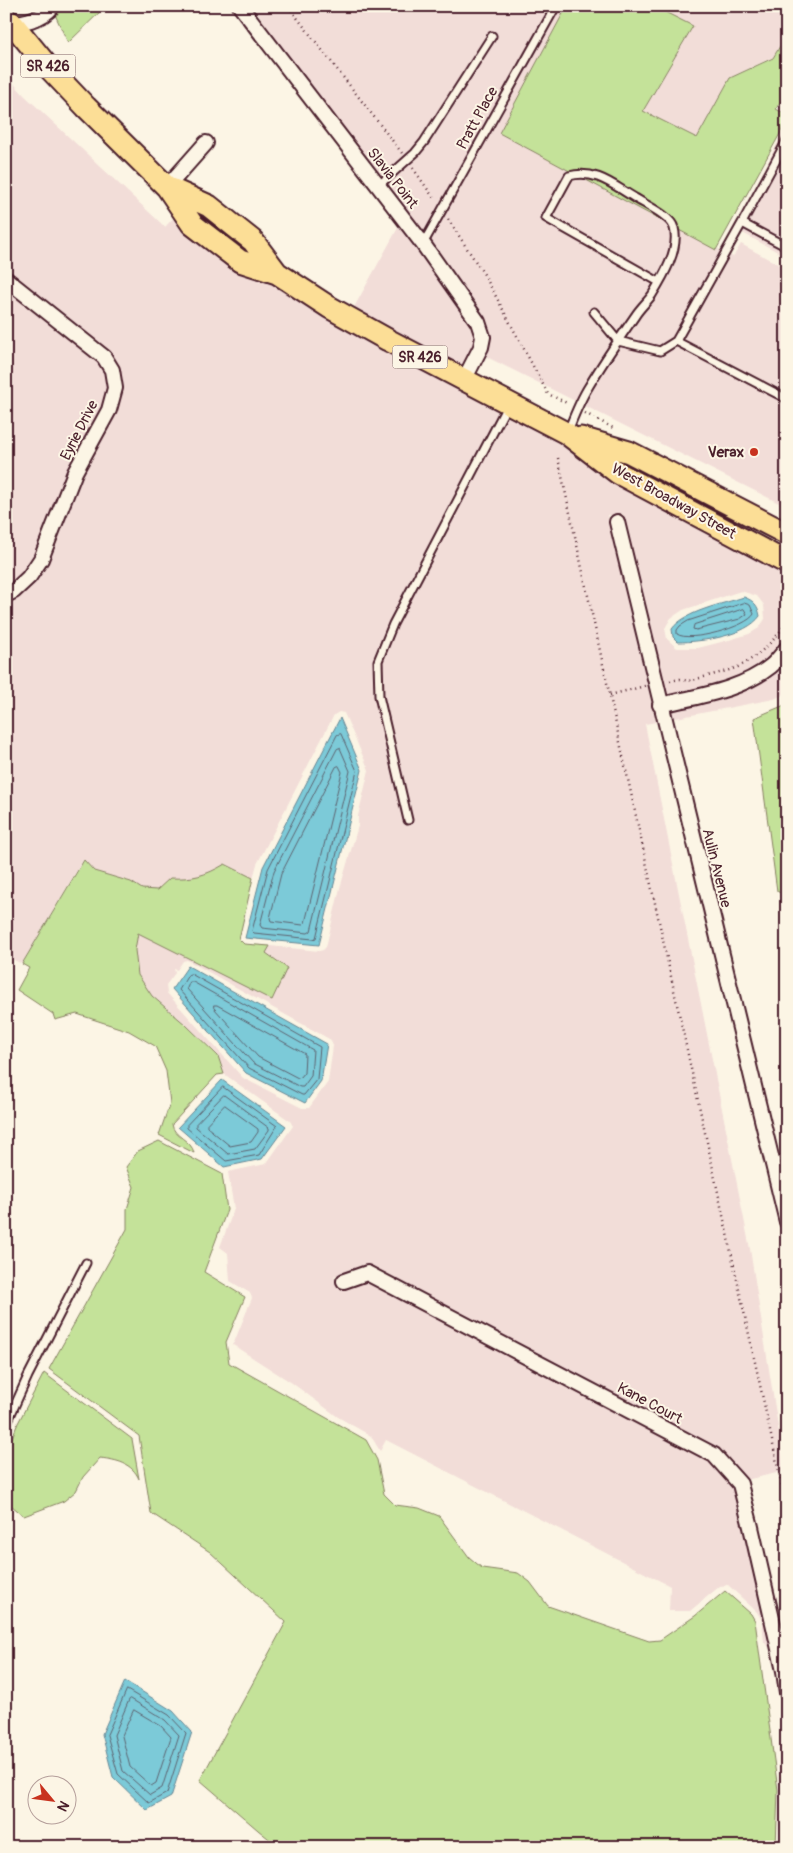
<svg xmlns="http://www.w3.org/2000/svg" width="793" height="1853" font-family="Pangolin,sans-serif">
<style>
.built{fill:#f2ddd8;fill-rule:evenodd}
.green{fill:#c4e299;stroke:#878062}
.water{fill:#7bcad8;stroke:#678693}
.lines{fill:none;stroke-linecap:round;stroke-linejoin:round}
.shore{stroke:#5e6370;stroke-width:1}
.service-casing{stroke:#4a1f2b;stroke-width:11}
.minor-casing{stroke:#4a1f2b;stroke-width:18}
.primary-casing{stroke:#4a1f2b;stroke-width:25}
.path{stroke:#4a1f2b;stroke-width:2.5;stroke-dasharray:1 4;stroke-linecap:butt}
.service{stroke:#fcf5e5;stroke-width:7}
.minor{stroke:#fcf5e5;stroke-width:14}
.primary{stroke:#fcde96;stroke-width:21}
.poi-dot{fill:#c8321e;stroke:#fcf5e5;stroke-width:2}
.labels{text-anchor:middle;stroke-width:4;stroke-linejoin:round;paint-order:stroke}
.shield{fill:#fcf5e5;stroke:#7f5f63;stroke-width:1}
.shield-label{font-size:14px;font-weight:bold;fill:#4a1f2b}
.street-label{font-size:15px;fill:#4a1f2b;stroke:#fcf5e5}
.poi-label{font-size:15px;font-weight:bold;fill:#4a1f2b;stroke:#fcf5e5;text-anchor:end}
</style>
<rect width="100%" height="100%" fill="#fcf5e5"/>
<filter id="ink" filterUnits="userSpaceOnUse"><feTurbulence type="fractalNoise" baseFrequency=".02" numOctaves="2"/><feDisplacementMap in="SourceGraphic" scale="10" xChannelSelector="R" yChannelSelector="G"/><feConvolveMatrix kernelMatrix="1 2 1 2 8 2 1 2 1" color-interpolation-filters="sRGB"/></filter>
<g filter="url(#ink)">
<!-- built -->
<path class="built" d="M253 6H567L499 133 733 257 741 244 787 269V507L487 357 491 338 484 318 429 240 290 60Z
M653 6H787V34L773 57 730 78 697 138 643 111 693 26Z
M6 75 24 95 165 227 177 214 273 279 557 436 787 571V637L766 660 749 671 725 682 665 696 623 514 608 515 656 722 645 724 750 1249 785 1471 746 1480 717 1449 370 1267 363 1266 334 1276 341 1290 367 1281 709 1460 733 1487 771 1649 764 1642 762 1621 757 1612 728 1585 720 1586 690 1611H669L670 1586 386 1440 380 1451 371 1436 338 1417 292 1383 233 1345 252 1298 250 1293 230 1281 228 1253 220 1247 234 1209 228 1172 266 1164 293 1126 290 1121 224 1074 218 1055 186 1025 152 996 138 975 135 950 138 932 272 999 265 953 270 946 319 951 323 950 326 947 340 888 358 826V816L369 770 344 713 339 712 334 715 257 864 253 878 225 864 214 871 190 879 170 878 157 890 142 889 131 882 94 871 83 860 22 964 6 956V603L20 596 35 582 48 562 83 476 117 413 123 387 120 369 109 352 6 270ZM741 591 757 596 764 605 765 619 759 628 749 634 729 640 698 648H677L667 639 665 628 671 618 683 610ZM187 960 331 1040 333 1046 328 1082 309 1108H302L243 1078 167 993 166 985 175 973 174 969 177 970 183 961Z
M787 124V257L735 229Z
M399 226 470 324 475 336 474 345 460 370 352 311Z
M6 288 98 362 104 372 107 387 102 407 68 469 34 555 23 572 6 586Z
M787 660V693L774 699 671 719 669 710 732 695 758 684 777 671Z"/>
<!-- green -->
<path class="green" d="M54 6H106L68 43 52 8Z
M567 6H653L693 26 643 111 697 138 730 78 773 58 787 34V91L776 109 787 115V121L716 250 499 133Z
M787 704V897L777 891 754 718Z
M84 860 94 871 131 882 142 889 157 890 170 878C192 879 205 876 225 864L253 878 239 939 244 944 270 946 266 953 287 968 272 1000 138 933 135 950 138 975 152 996 186 1025 218 1056 224 1074 217 1075 172 1124C173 1137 192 1140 194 1153L159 1135 170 1103 166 1071 155 1046 129 1031 77 1014 55 1020 53 1014 17 990 29 968 22 964Z
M159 1141 222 1174 227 1210 204 1272 245 1297 226 1342 229 1363 366 1440 377 1460 384 1494 395 1505 419 1508 439 1516 469 1557 482 1568 518 1573 530 1582 548 1606 649 1641 660 1640 695 1616 725 1591 751 1614 755 1621 778 1790 776 1847H279L258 1830 200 1780 286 1622 210 1552 151 1513 139 1436 49 1369 127 1229V1209L134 1187 126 1167 138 1151Z
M44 1373 132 1439 139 1479C132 1463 117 1460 100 1458L83 1477 76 1491 64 1501 24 1516 6 1501V1452L18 1423Z"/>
<!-- water -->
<path class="water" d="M744 597C754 601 758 605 760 616 746 636 701 642 678 642L673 637 672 629C685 611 723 604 744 597Z
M340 718 362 770 319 945 245 938 263 867Z
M188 966 327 1044 321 1081 305 1103 246 1073 172 989Z
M222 1080 286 1126 262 1159 224 1167 178 1127Z
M125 1681 173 1711 192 1732 171 1797 147 1810 113 1777 102 1734Z"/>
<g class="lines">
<!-- shore -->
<path class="shore" d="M744 603 750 605 754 614C747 627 689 643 677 634V630L680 626 688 621Z
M744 609 747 614 740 619 696 630 693 629 694 625Z
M341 734 357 771 316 938 313 939 254 933 252 931 268 869 337 735Z
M340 748 350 771 311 931 308 933 262 928 260 925 274 871 337 749Z
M339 766 342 772 305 923 303 925 271 921 270 918 281 874 336 767Z
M191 974 320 1047 317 1079 304 1095H302L249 1068 179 990 188 975Z
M190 982H193L313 1050 311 1076 303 1087H300L253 1063 187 989Z
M214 1005H217L305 1054 304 1073 301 1077 298 1078 258 1057 214 1008Z
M223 1087 277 1126 259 1155 226 1161 187 1128V1125Z
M224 1095 269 1128V1130L255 1149 228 1154 196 1127V1124Z
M225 1105 258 1129V1132L251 1142 230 1146 207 1127V1124Z
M127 1690 169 1715 186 1733 167 1793 149 1803 118 1774 107 1735Z
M131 1699 165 1720 179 1735 162 1788 150 1795 123 1771 114 1735 129 1700Z
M134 1710 161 1726 171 1737 156 1783 151 1786 130 1767 122 1736Z"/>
<defs>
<path id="service" d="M787 140 742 223 787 247
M378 186 415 153 424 142 492 36
M742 223 676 341 787 399
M423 244 556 6
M594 312 618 341 660 351 676 341
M568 431C574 416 580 400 589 386 603 362 619 339 635 316 640 308 647 302 652 295 663 277 680 249 674 228 671 216 646 205 635 198 613 185 596 169 569 176L546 218 659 282
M408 820 379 696 378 661 393 624 507 406
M6 1425 28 1376 86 1263"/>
<path id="minor" d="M240 6 423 244 478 322 483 337 481 347 464 380
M7 28C15 21 24 23 33 19 41 17 48 12 53 6
M167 187 206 143
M6 279 104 357 112 370 115 388 109 410 75 472 41 559 29 577 14 591 6 595
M617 522 787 1222
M660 705C698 696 740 691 771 666 777 661 782 654 787 648
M344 1281 367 1273 714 1455 740 1484 751 1527 784 1671 787 1693"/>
<path id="primary" d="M6 20 12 23 48 67 86 107 167 187 192 224 240 261 277 273 329 307 388 340 566 433 618 473 787 563
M169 188 209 206 253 241 277 273
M581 438 629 452 787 534"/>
</defs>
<!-- service casing -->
<use href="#service" class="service-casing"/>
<!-- minor casing -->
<use href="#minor" class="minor-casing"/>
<!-- primary casing -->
<use href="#primary" class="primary-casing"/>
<!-- path -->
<path class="path" d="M288 6 402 153
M413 168 435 200
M448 219 485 276 548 394 569 404
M585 413 615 429
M558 458 787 1509
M670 681 680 679 688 681C704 677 722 673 738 667 756 658 777 639 787 621
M610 695 645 686"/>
<!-- service -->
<use href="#service" class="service"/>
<!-- minor -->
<use href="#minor" class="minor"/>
<!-- primary -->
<use href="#primary" class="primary"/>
</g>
</g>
<!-- markers -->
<circle class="poi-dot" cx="754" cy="452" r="5"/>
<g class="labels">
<!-- shield labels -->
<g class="shield">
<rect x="20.5" y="54.5" width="55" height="23" rx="4"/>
<rect x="392.5" y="345.5" width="55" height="23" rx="4"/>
</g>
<g class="shield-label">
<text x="48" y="71">SR 426</text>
<text x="420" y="362">SR 426</text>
</g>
<!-- street labels -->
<g class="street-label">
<text transform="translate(477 118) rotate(-61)" y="5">Pratt Place</text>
<text transform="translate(393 178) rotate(52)" y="5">Slavia Point</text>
<text transform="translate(79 430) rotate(-63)" y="5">Eyrie Drive</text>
<text transform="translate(674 501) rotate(29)" y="5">West Broadway Street</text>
<text transform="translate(717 868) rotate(76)" y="5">Aulin Avenue</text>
<text transform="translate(650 1403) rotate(28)" y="5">Kane Court</text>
</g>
<!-- poi labels -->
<g class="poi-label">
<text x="744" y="457">Verax</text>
</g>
</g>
<!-- margin -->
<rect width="793" height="1853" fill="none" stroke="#fcf5e5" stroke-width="25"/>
<rect x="12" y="12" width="768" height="1828" fill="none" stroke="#4a1f2b" stroke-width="2" filter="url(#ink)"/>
<!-- north arrow -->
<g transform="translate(52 1800) rotate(119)"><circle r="24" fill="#fcf5e5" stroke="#b59f9b"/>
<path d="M0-4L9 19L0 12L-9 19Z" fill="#c8321e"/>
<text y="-8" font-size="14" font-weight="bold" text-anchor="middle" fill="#4a1f2b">N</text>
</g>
</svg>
